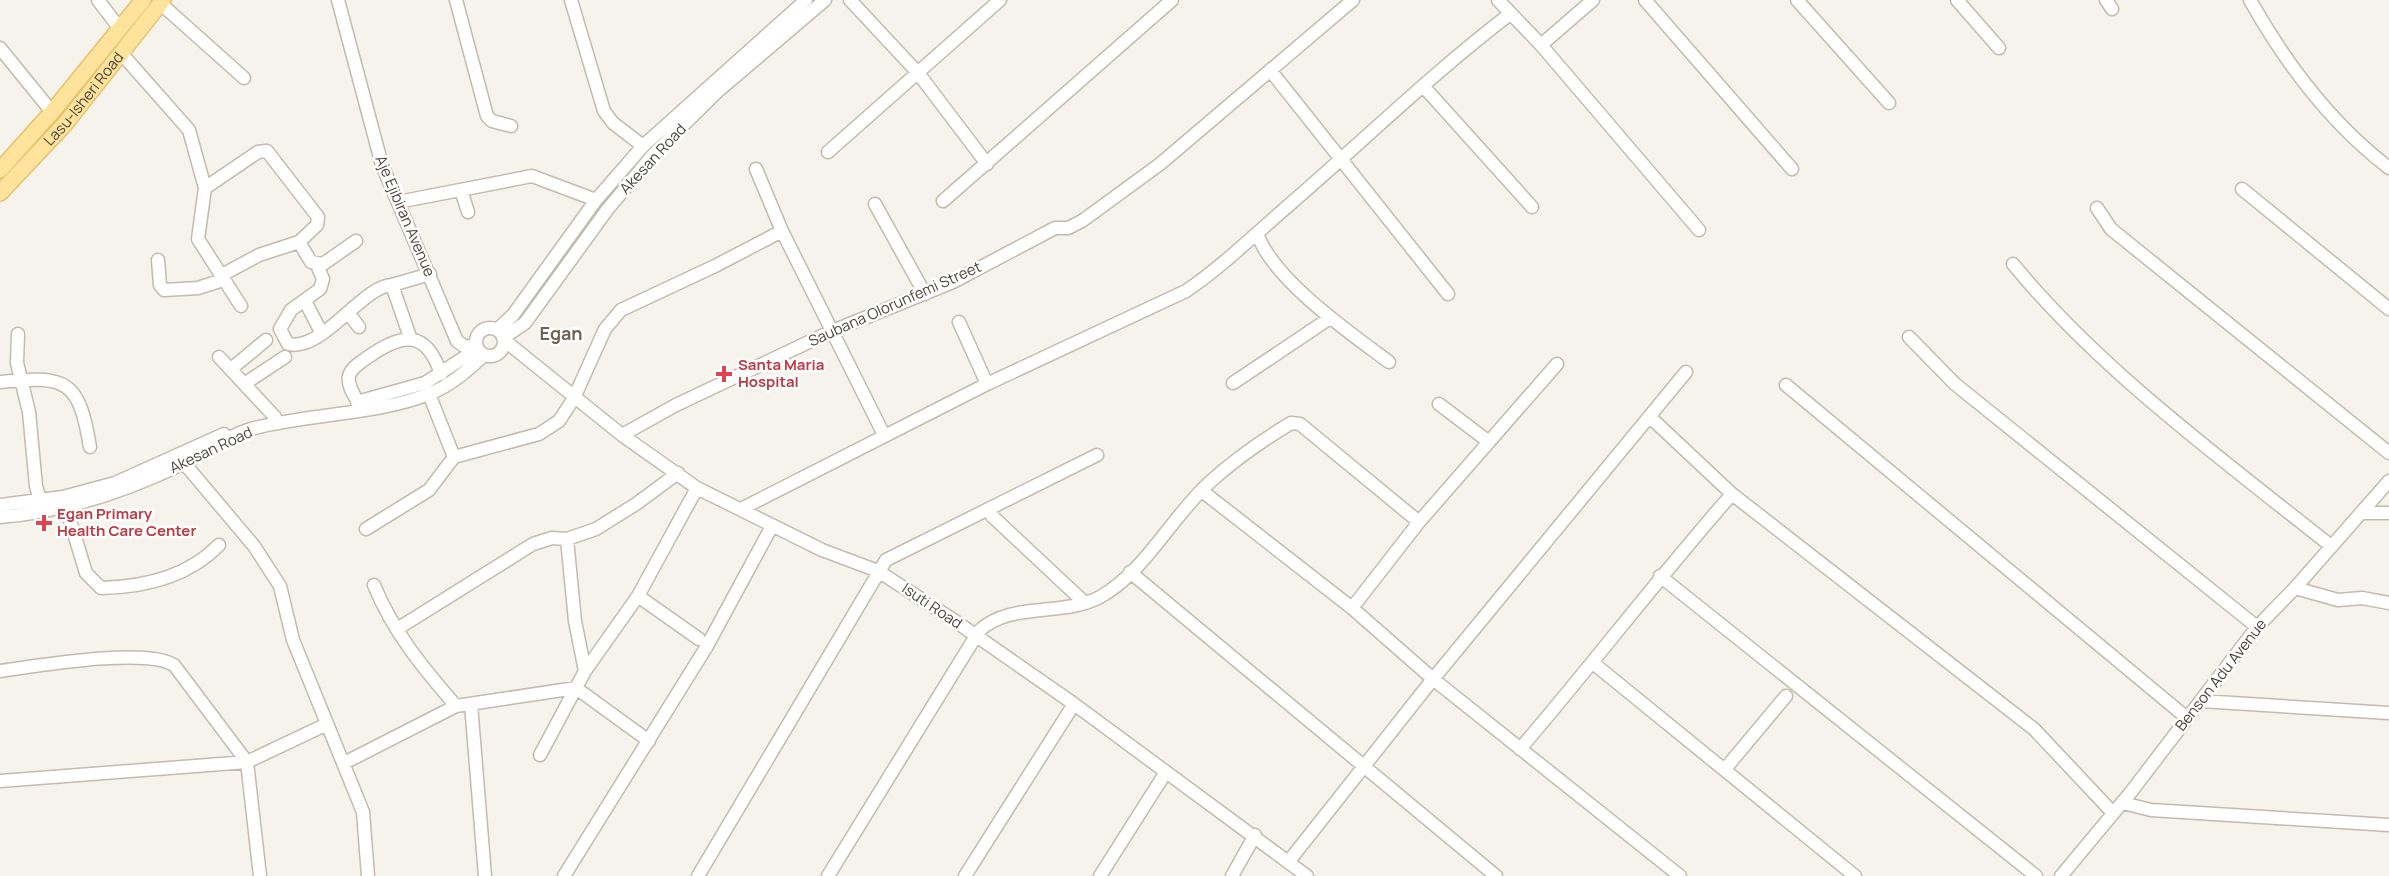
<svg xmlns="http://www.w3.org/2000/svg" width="2389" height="876" font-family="Manrope,sans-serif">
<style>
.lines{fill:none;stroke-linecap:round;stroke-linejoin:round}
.minor-casing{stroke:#c2bbae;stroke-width:15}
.major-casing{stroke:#e6c16a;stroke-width:18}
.minor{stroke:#fff;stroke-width:12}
.major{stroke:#ffe39c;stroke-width:15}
.health-dot{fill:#e0444e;stroke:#fff;stroke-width:2}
.labels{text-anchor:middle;stroke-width:5;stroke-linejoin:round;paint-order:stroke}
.street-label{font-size:15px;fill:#4b4439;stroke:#fff}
.health-label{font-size:15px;font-weight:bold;fill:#be3a42;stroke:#fff;text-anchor:start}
.quarter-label{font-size:18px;font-weight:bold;fill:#6e6250;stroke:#fff}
</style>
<rect width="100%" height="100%" fill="#f6f3ec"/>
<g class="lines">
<defs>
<path id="minor" d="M98 0 120 29
M338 0 382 165 457 341 464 346 477 347
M456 0 487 116 492 121 511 126
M571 0 604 111 613 123 643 146
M850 0 918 73 987 164
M1498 0 1541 45 1593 0
M1645 0 1792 169
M1797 0 1889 103
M1957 0 1999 48
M2106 0 2112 9
M2250 0C2286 64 2330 123 2389 168
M160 3 244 78
M1541 45 1699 230
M0 48 52 112
M121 53 189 130 205 188 198 239 241 306
M1270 70 1448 294
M1424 87 1532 207
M828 152 1000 0
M756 169 782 231 884 435
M205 188 258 152 267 151 318 217 317 225 299 242 311 262 323 264 356 241
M2242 189 2389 309
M461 190 468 212
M943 201 1172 0
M398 202 532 176 596 200
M875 204 925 294
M2097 208 2111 229 2389 453
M1257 233C1272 279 1350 333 1389 362
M158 260 160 285 164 290 198 288 223 280
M2013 264C2100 370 2223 460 2331 546
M317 265 323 279 320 289 291 310 280 329 288 344C323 352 362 286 392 285
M220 276 259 255 299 242
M305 301 321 332
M349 314 359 327
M959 322 987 384
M476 342a14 14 0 1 1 28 0a14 14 0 1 1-28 0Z
M497 330 513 315 596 200 643 146 806 0
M18 334 17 363 29 412 36 486 40 500
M410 337 392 285 430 274
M1909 337 1955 384 2257 627
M503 338 525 323 607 210 652 156 718 91 825 0
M504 340 622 435 697 488 822 550 878 571 955 621 1074 704 1307 876
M219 357 275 417
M231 369 266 340
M0 382C67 375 79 380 90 447
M1233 383 1330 318
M244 384 285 357
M1786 385 2187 718
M429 394 454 457
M357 402 425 383 477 349
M358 402C354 395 347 385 349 376 351 368 361 362 368 357 402 333 426 329 441 374
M1439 404 1489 442
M1650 417 1732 494 2034 729 2113 813
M622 435 676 405 830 332 953 282 1055 228H1068L1082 221 1160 164 1353 0
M184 463 254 546 280 586 293 640 363 812 368 876
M1202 491 1352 608 1433 679 1680 876
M0 505 63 497 115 483 224 434
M66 507 86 573 101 588C145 587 188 577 219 545
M741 509 987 384 1186 291C1220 268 1250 239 1281 212 1358 146 1430 75 1510 14
M2363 513H2389
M992 516 1085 603
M0 517C65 512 124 492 182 464 204 453 227 436 251 429 309 413 372 416 429 394 450 386 468 370 484 355
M366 529 429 490 454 457 539 434 559 421 574 398 605 329 621 310 715 266 782 231
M567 539 575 621 585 671
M1130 572 1496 876
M1660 576 2036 876
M374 585C393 632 424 669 456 706
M2295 588 2338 600 2362 598 2389 603
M638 596 699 639
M1352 608 1419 522 1557 364
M397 629 533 544 552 538 567 539 596 529 636 504 678 473
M1593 663 1855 876
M0 671C37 666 145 647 174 665L247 762 260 876
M2201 701 2389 713
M471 704 485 876
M1520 749C1592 665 1659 577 1732 494
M540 755 585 671 638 596 697 488
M344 763 456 706 576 688 649 741
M1725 769 1786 696
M0 781 247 762 327 724
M2123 803 2151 810 2389 825
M1289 861 1433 679 1686 372
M564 876 707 646 772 526
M698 876 886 560 1097 455
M828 876 979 631C1011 601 1063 617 1100 597 1144 573 1173 515 1210 482 1234 460 1263 440 1291 423L1300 424 1419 522
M965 876 1074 704
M1100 876 1166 772
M1232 876 1255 835
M2061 876 2131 792 2257 627 2295 588 2389 481"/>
<g id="major">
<path d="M0 170 52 112 143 0"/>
<path id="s1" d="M0 193 65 124 163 0"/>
</g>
</defs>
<!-- minor casing -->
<use href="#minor" class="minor-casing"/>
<!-- major casing -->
<use href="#major" class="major-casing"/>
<!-- minor -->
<use href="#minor" class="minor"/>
<!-- major -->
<use href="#major" class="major"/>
</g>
<!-- markers -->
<g class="health-dot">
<path d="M721 365h6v6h6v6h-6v6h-6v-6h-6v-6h6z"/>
<path d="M41 514h6v6h6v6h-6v6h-6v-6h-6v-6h6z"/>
</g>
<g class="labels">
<!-- street labels -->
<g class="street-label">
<text dy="5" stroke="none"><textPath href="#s1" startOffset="126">Lasu-Isheri Road</textPath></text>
<text transform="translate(653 159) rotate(-47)" y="5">Akesan Road</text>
<text transform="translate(405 216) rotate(67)" y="5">Aje Ejibiran Avenue</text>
<text transform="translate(895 304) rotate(-24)" y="5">Saubana Olorunfemi Street</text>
<text transform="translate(211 450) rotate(-25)" y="5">Akesan Road</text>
<text transform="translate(932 606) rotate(34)" y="5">Isuti Road</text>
<text transform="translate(2221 675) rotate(-52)" y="5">Benson Adu Avenue</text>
</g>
<!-- health labels -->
<g class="health-label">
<text x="738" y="370">Santa Maria<tspan x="738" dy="17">Hospital</tspan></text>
<text x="57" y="519">Egan Primary<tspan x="57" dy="17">Health Care Center</tspan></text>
</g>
<!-- quarter labels -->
<g class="quarter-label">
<text x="561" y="340">Egan</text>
</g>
</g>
</svg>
